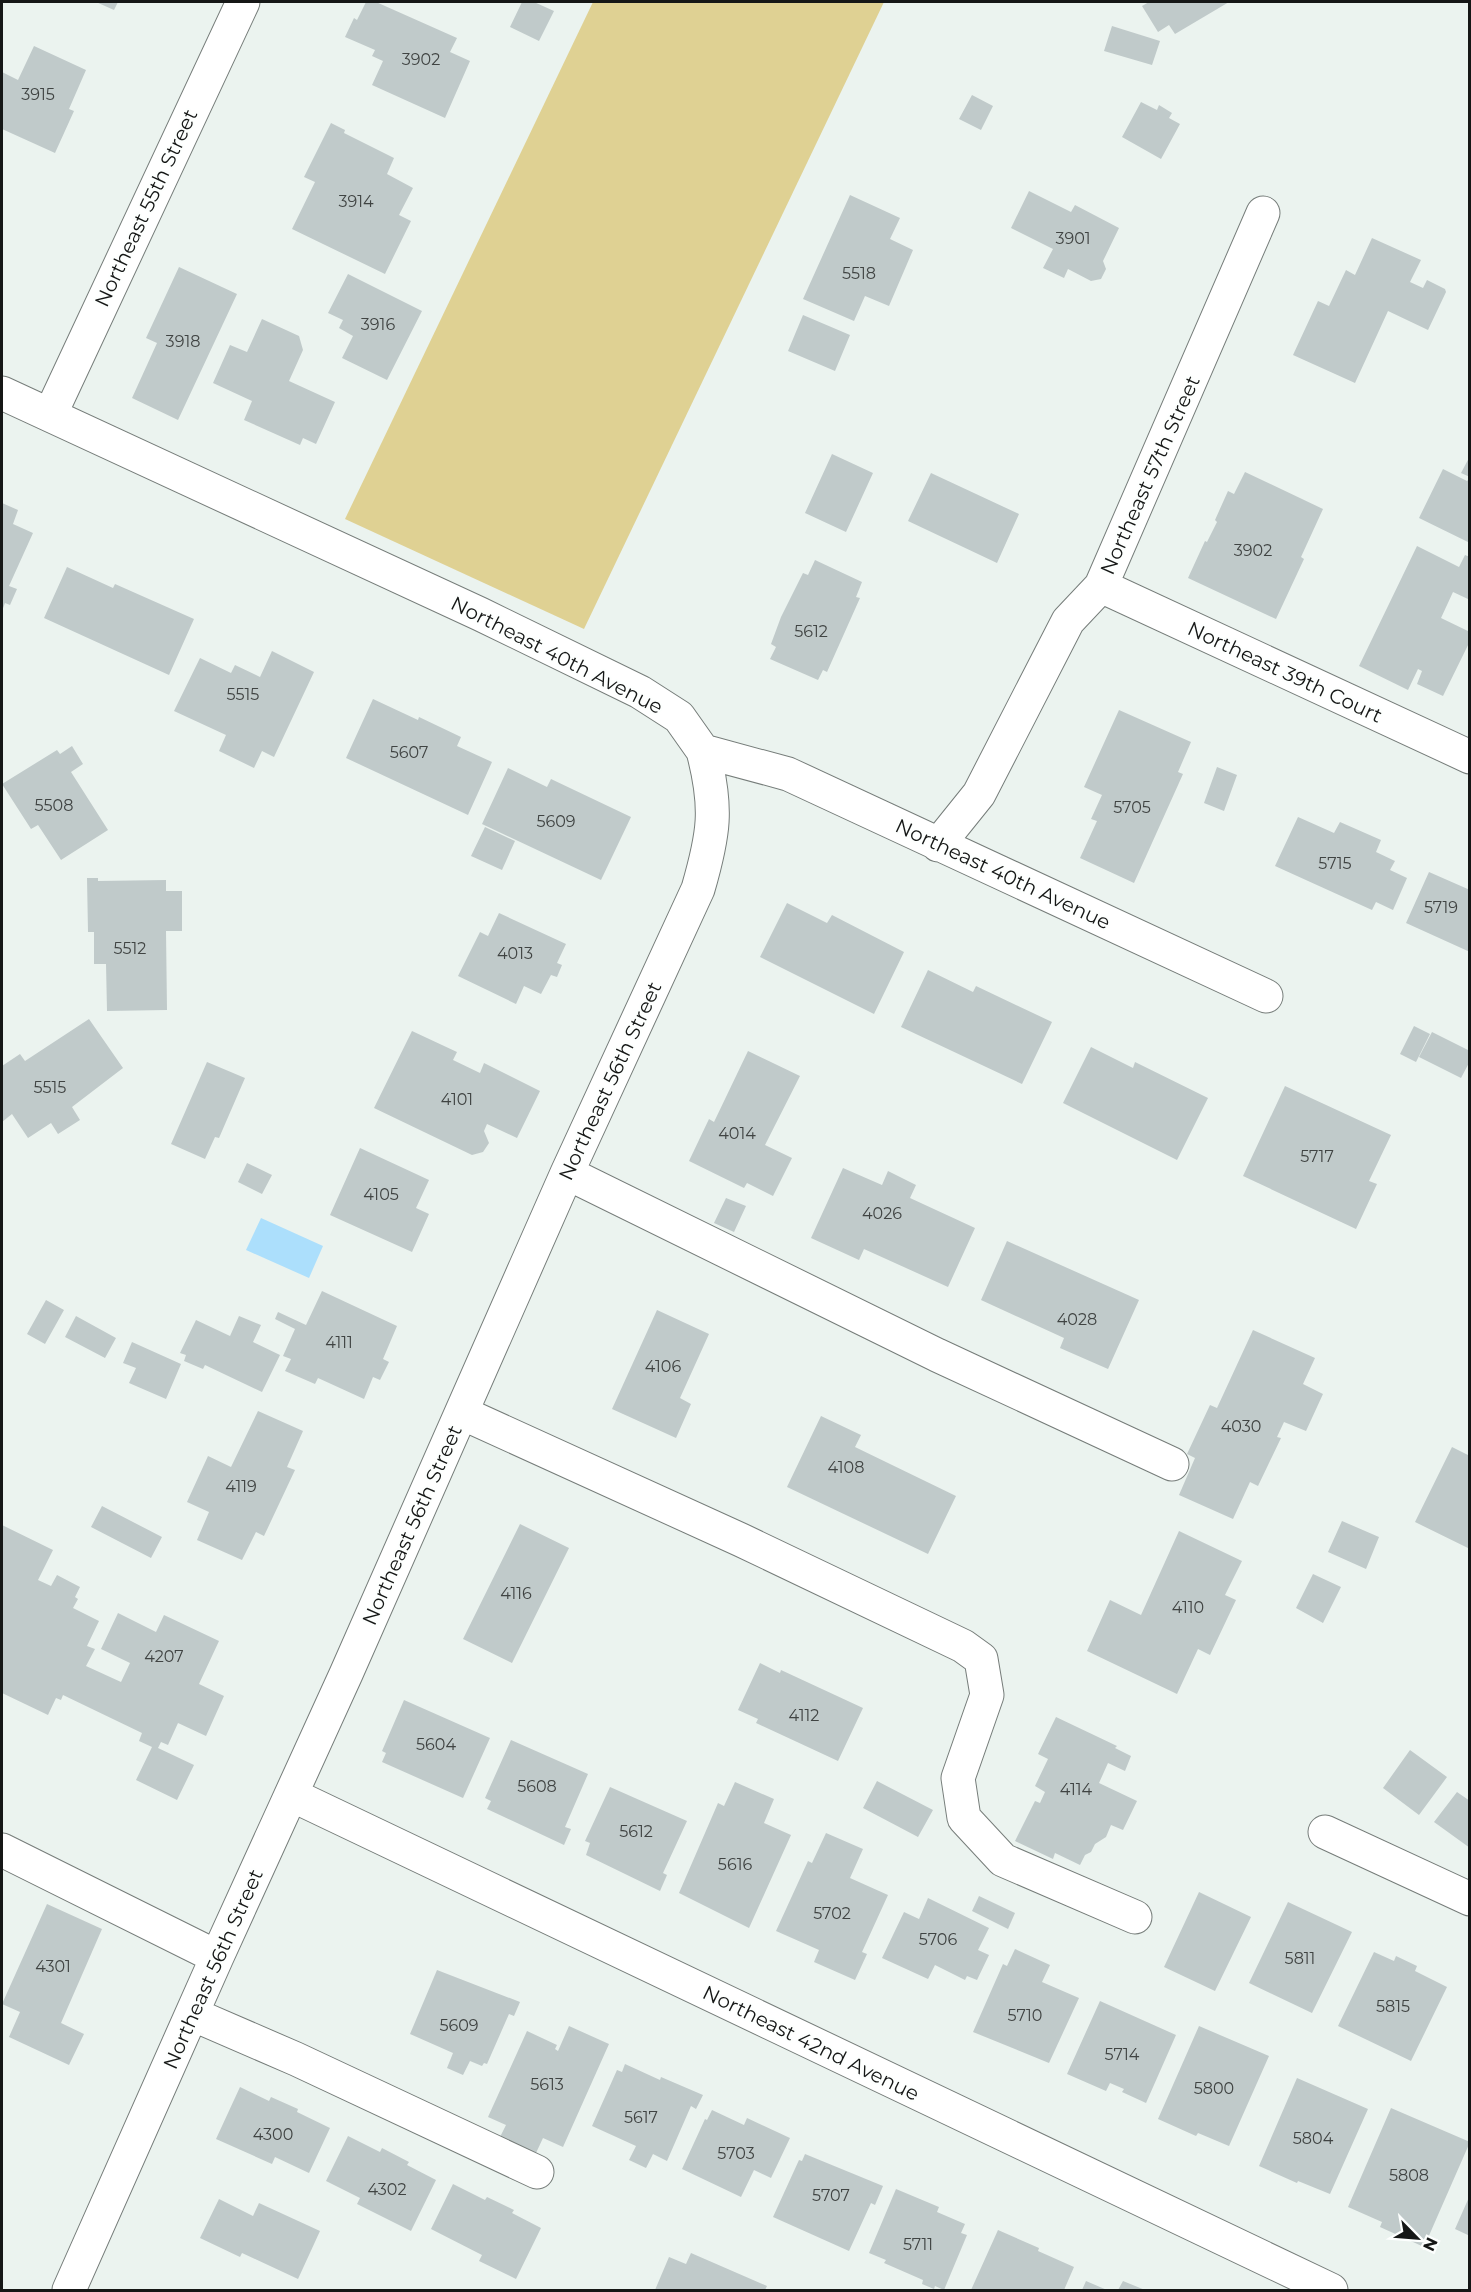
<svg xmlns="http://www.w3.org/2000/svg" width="1471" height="2292" font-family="Montserrat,sans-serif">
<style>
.green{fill:#dfd193}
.water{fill:#acdffc}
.building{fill:#c0caca}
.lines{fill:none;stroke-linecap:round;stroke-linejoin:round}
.minor-casing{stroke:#767d7a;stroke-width:35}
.minor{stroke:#fff;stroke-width:33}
.labels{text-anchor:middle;stroke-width:4.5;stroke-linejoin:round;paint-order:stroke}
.number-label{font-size:16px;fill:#404443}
.street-label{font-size:20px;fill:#151716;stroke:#fdfffe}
</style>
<rect width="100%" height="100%" fill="#ebf3ef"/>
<!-- green -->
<path class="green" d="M593 2H884L584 629 345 519Z"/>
<!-- water -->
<path class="water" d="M261 1218 323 1246 309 1278 246 1250Z"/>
<!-- building -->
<path class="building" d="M96 2H118L114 10Z
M366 2H376L457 38 450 52 470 61 445 118 372 85 383 61 372 56 375 50 345 37 354 18 357 20Z
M522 2H534L554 11 539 41 510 27Z
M1149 2H1229L1175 34 1169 25 1158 32 1142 6Z
M1112 26 1160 41 1152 65 1104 51Z
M34 46 86 70 69 109 74 111 55 153 2 129V72L18 80Z
M972 95 993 106 981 130 959 119Z
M1141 102 1157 110 1159 105 1172 113 1169 118 1180 124 1161 159 1122 137Z
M331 123 345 130 344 133 394 158 387 174 413 188 399 215 411 221 385 274 292 229 315 182 304 177Z
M1029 191 1071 212 1075 205 1119 228 1103 261 1106 269 1101 279 1091 281 1068 269 1064 278 1043 268 1053 249 1011 228Z
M850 195 900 218 890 239 913 250 889 306 865 296 854 321 803 299Z
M1372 238 1421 260 1410 282 1423 288 1427 280 1445 289 1446 292 1428 330 1388 311 1355 383 1293 355 1318 301 1329 306 1346 270 1355 275Z
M179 267 237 294 178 420 132 398 157 343 146 338Z
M348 274 422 311 387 380 342 358 353 336 339 328 343 320 328 313Z
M803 315 850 335 835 371 788 351Z
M262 319 299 336 303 350 289 381 335 402 316 444 303 438 300 445 244 420 252 401 213 383 230 345 247 352Z
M832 454 873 473 846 532 805 513Z
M1470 456V477L1461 473Z
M1443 469 1467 481 1470 478V543L1419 518Z
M1245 472 1323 509 1301 557 1304 559 1276 619 1188 578 1205 541 1207 542 1217 522 1215 520 1228 491 1234 494Z
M931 473 1019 514 997 563 908 521Z
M2 503 18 510 13 524 33 533 9 586 17 589 10 605 5 603 2 611Z
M1417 546 1459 567 1465 555 1470 557V595L1468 599 1453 592 1441 618 1470 632V641L1443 696 1417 684 1422 671 1418 669 1408 690 1359 666Z
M815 560 862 582 856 597 860 598 827 672 823 670 818 680 770 659 776 647 771 644 781 617 803 573 808 575Z
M67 567 113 588 115 584 194 619 169 675 44 618Z
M272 651 314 672 274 757 262 751 254 768 219 751 226 735 174 711 200 658 231 673 235 665 260 677Z
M373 699 418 720 419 717 461 737 457 746 492 762 468 815 346 758Z
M1119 710 1191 742 1178 772 1183 774 1134 883 1080 858 1097 821 1091 819 1102 795 1084 787Z
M72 746 83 764 71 772 108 830 61 860 38 825 31 829 2 784 57 750 60 754Z
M1217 767 1237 775 1224 811 1204 803Z
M508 768 547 787 551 779 631 817 601 880 482 824Z
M1298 817 1334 833 1340 822 1381 840 1376 852 1395 861 1390 870 1407 878 1393 910 1376 902 1372 910 1275 866Z
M485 827 515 841 502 870 471 856Z
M1429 872 1470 890V952L1406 923Z
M87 878H98V881L166 880V891H182V931H166L167 1010 107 1011 106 964H94V932H88Z
M787 903 827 923 832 915 904 952 874 1014 760 957Z
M499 913 566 944 557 963 562 965 557 977 551 975 541 994 524 986 516 1004 458 976 480 932 488 936Z
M928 970 973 992 976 986 1052 1022 1022 1084 901 1027Z
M89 1019 123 1068 72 1107 80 1120 58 1134 51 1123 28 1138 12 1114 2 1122V1066L20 1054 25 1061Z
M1414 1026 1430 1034 1416 1062 1400 1054Z
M412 1031 457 1052 453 1060 480 1073 484 1063 540 1091 517 1138 487 1124 484 1131 489 1143 483 1152 472 1155 374 1108Z
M1432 1032 1470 1051V1061L1461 1078 1419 1057Z
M1091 1047 1133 1068 1135 1062 1208 1098 1177 1160 1063 1103Z
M748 1051 800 1076 765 1145 792 1158 773 1196 747 1183 744 1188 689 1161 709 1119 714 1122Z
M207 1062 245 1078 219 1138 215 1137 205 1159 171 1144Z
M1285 1086 1391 1135 1369 1181 1377 1184 1356 1229 1243 1176Z
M360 1148 429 1180 416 1208 429 1214 412 1252 330 1215Z
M247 1163 272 1175 262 1194 238 1182Z
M843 1168 882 1185 888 1171 916 1185 910 1198 975 1228 948 1287 864 1249 859 1260 811 1238Z
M726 1198 746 1206 734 1232 714 1223Z
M1007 1241 1139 1300 1108 1369 1060 1348 1064 1338 981 1300Z
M322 1291 397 1326 383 1359 389 1362 380 1380 373 1377 364 1399 318 1378 315 1384 285 1371 291 1359 283 1356 295 1329 275 1319 278 1312 306 1325Z
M46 1300 64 1310 45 1344 27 1334Z
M657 1310 709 1334 680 1398 691 1404 676 1438 612 1409Z
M76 1316 116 1338 105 1358 65 1337Z
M239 1316 261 1325 253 1342 280 1355 262 1392 205 1365 203 1369 184 1361 186 1355 180 1353 196 1320 230 1336Z
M1253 1330 1315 1358 1303 1384 1323 1394 1306 1431 1284 1422 1277 1437 1281 1438 1258 1486 1250 1482 1233 1519 1179 1495 1195 1458 1187 1454 1210 1405 1217 1408Z
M132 1342 181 1364 166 1399 129 1383 136 1368 123 1363Z
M258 1411 303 1431 287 1467 295 1470 264 1536 256 1532 242 1560 197 1540 209 1512 187 1502 208 1456 231 1467Z
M821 1416 861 1435 855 1447 956 1496 928 1554 787 1487Z
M1452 1447 1470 1456V1549L1415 1522Z
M102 1506 162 1537 151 1558 91 1527Z
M1342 1521 1379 1537 1366 1569 1328 1552Z
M520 1524 569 1548 512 1663 463 1639Z
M2 1525 53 1550 38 1580 51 1586 57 1575 80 1587 75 1597 78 1599 73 1608 99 1621 87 1646 95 1649 86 1666 121 1682 130 1663 101 1649 118 1613 156 1632 164 1615 219 1641 199 1684 224 1696 206 1736 178 1723 168 1745 161 1742 158 1748 194 1765 177 1800 136 1780 152 1747 139 1741 142 1733 63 1695 61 1700 56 1698 48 1715 2 1693Z
M1179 1531 1242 1561 1225 1595 1236 1600 1210 1655 1198 1649 1177 1694 1087 1651 1110 1600 1141 1615Z
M1313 1574 1341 1587 1323 1623 1296 1608Z
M760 1663 780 1673 781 1670 863 1708 838 1761 756 1723 758 1719 738 1710Z
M404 1700 490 1738 463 1798 382 1762 386 1753 382 1751Z
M1056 1717 1117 1746 1115 1748 1131 1756 1125 1771 1108 1763 1099 1783 1137 1801 1123 1830 1111 1825 1106 1837 1095 1844 1091 1852 1085 1855 1080 1865 1055 1853 1053 1859 1015 1841 1035 1801 1040 1803 1045 1792 1035 1786 1048 1759 1038 1754Z
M511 1740 588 1774 565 1827 571 1829 564 1845 487 1809 491 1801 485 1798Z
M1410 1750 1447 1777 1419 1815 1383 1788Z
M877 1781 933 1810 918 1837 863 1808Z
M735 1782 774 1799 764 1823 791 1835 749 1928 679 1893 718 1803 724 1806Z
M610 1787 687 1821 663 1873 667 1875 660 1891 586 1855 590 1843 585 1841Z
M1457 1792 1470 1801V1848L1434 1822Z
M826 1833 863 1849 850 1878 888 1895 862 1952 867 1954 855 1980 814 1962 819 1950 776 1931 808 1861 812 1863Z
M1199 1892 1251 1917 1215 1991 1164 1967Z
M979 1896 1015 1913 1008 1929 972 1911Z
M928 1898 989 1928 978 1950 989 1955 977 1980 967 1976 965 1980 935 1965 928 1979 882 1958 904 1912 919 1919Z
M1288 1902 1352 1932 1312 2013 1249 1983Z
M47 1904 102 1929 61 2023 84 2034 69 2065 9 2037 20 2012 2 2004Z
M1015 1949 1050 1965 1042 1982 1079 1998 1049 2063 973 2032 1003 1964 1007 1966Z
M1374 1952 1394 1961 1396 1956 1417 1966 1415 1971 1447 1987 1411 2061 1338 2026Z
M437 1970 520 2002 514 2016 509 2014 487 2064 484 2063 482 2066 470 2061 463 2075 447 2068 453 2053 410 2034Z
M1100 2001 1176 2035 1146 2103 1122 2092 1124 2089 1110 2083 1106 2091 1067 2074Z
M569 2026 609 2044 563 2147 543 2138 536 2153 500 2137 506 2125 488 2117 527 2031 557 2045 555 2049 558 2051Z
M1199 2026 1269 2056 1229 2146 1198 2133 1196 2136 1158 2119Z
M625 2064 660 2080 661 2077 703 2095 696 2109 691 2106 667 2161 653 2154 646 2168 629 2160 636 2146 592 2126 617 2070 622 2072Z
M1297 2078 1368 2109 1330 2194 1298 2181 1297 2183 1259 2166Z
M240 2087 269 2101 271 2097 298 2109 297 2112 330 2128 309 2173 275 2157 272 2164 216 2139Z
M1391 2108 1470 2142 1424 2247 1380 2227 1382 2222 1348 2207Z
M712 2110 744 2125 747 2118 790 2138 771 2178 754 2170 741 2197 682 2169 705 2119 707 2120Z
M348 2136 380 2152 382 2148 409 2162 407 2165 436 2180 411 2231 357 2204 360 2198 326 2181Z
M805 2154 883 2186 875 2205 871 2203 849 2251 773 2217 799 2160 802 2161Z
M453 2184 485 2200 487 2197 514 2210 512 2213 541 2228 516 2279 479 2261 482 2255 431 2229Z
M896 2189 939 2207 937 2212 965 2224 961 2233 967 2235 944 2290 935 2286 934 2289 922 2284 923 2280 884 2263 886 2260 869 2253Z
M1470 2195V2236L1455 2229Z
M219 2199 253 2216 259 2203 320 2231 298 2279 242 2253 240 2257 200 2238Z
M998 2230 1039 2248 1038 2251 1074 2267 1064 2290H971Z
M691 2253 767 2286 765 2290H655L669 2257 686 2264Z
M1086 2281 1107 2290H1082Z
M1123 2281 1145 2290H1118Z"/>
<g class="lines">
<defs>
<path id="minor" d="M2 393 480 614 640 692 679 717 703 751 788 774 1266 996
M50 415 243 2
M1101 586 1470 757
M938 845 979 794 1068 621 1101 586 1263 213
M567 1173 937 1355 1172 1464
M462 1413 741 1540 963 1646 981 1659 987 1695 958 1778 964 1818 1003 1860 1135 1917
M292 1795 1331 2290
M1325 1832 1470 1899
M2 1850 217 1957
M192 2014 296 2059 537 2172
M69 2290 217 1957 346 1674 567 1173 698 889C714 834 718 808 703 751"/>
</defs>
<!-- minor casing -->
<use href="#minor" class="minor-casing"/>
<!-- minor -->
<use href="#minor" class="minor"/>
</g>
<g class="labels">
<!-- number labels -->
<g class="number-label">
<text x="421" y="65">3902</text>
<text x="38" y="100">3915</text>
<text x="356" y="207">3914</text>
<text x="1073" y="244">3901</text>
<text x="859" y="279">5518</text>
<text x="378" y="330">3916</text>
<text x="183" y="347">3918</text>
<text x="1253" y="556">3902</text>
<text x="811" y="637">5612</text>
<text x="243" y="700">5515</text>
<text x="409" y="758">5607</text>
<text x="54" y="811">5508</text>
<text x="1132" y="813">5705</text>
<text x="556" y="827">5609</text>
<text x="1335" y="869">5715</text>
<text x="1441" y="913">5719</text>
<text x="130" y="954">5512</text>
<text x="515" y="959">4013</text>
<text x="50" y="1093">5515</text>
<text x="457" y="1105">4101</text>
<text x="737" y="1139">4014</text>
<text x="1317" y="1162">5717</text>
<text x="381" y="1200">4105</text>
<text x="882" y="1219">4026</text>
<text x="1077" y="1325">4028</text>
<text x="339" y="1348">4111</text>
<text x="663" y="1372">4106</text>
<text x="1241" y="1432">4030</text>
<text x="846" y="1473">4108</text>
<text x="241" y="1492">4119</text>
<text x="516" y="1599">4116</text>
<text x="1188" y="1613">4110</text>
<text x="164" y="1662">4207</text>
<text x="804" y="1721">4112</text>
<text x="436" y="1750">5604</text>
<text x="537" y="1792">5608</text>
<text x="1076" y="1795">4114</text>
<text x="636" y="1837">5612</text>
<text x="735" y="1870">5616</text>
<text x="832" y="1919">5702</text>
<text x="938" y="1945">5706</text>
<text x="1300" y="1964">5811</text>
<text x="53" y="1972">4301</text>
<text x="1393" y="2012">5815</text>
<text x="1025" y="2021">5710</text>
<text x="459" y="2031">5609</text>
<text x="1122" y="2060">5714</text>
<text x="547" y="2090">5613</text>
<text x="1214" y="2094">5800</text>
<text x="641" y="2123">5617</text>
<text x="273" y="2140">4300</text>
<text x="1313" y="2144">5804</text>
<text x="736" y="2159">5703</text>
<text x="1409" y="2181">5808</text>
<text x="387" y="2195">4302</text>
<text x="831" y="2201">5707</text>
<text x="918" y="2250">5711</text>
</g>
<!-- street labels -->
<g class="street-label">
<text transform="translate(146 208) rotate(-65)" y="7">Northeast 55th Street</text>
<text transform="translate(1150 475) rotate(-66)" y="7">Northeast 57th Street</text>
<text transform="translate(557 655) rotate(27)" y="7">Northeast 40th Avenue</text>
<text transform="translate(1285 672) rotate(25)" y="7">Northeast 39th Court</text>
<text transform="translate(1003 874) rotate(25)" y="7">Northeast 40th Avenue</text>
<text transform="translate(610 1081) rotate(-65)" y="7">Northeast 56th Street</text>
<text transform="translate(412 1525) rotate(-66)" y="7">Northeast 56th Street</text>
<text transform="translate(213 1969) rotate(-66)" y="7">Northeast 56th Street</text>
<text transform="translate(811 2043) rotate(26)" y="7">Northeast 42nd Avenue</text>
</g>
</g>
<!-- border -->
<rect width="1471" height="2292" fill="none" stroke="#151716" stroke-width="6"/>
<!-- north arrow -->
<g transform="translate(1417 2238) rotate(115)" stroke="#fdfffe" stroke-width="4.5" paint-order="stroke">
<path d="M0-4.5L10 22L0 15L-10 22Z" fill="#151716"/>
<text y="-9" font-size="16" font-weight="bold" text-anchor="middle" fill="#151716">N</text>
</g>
</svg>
